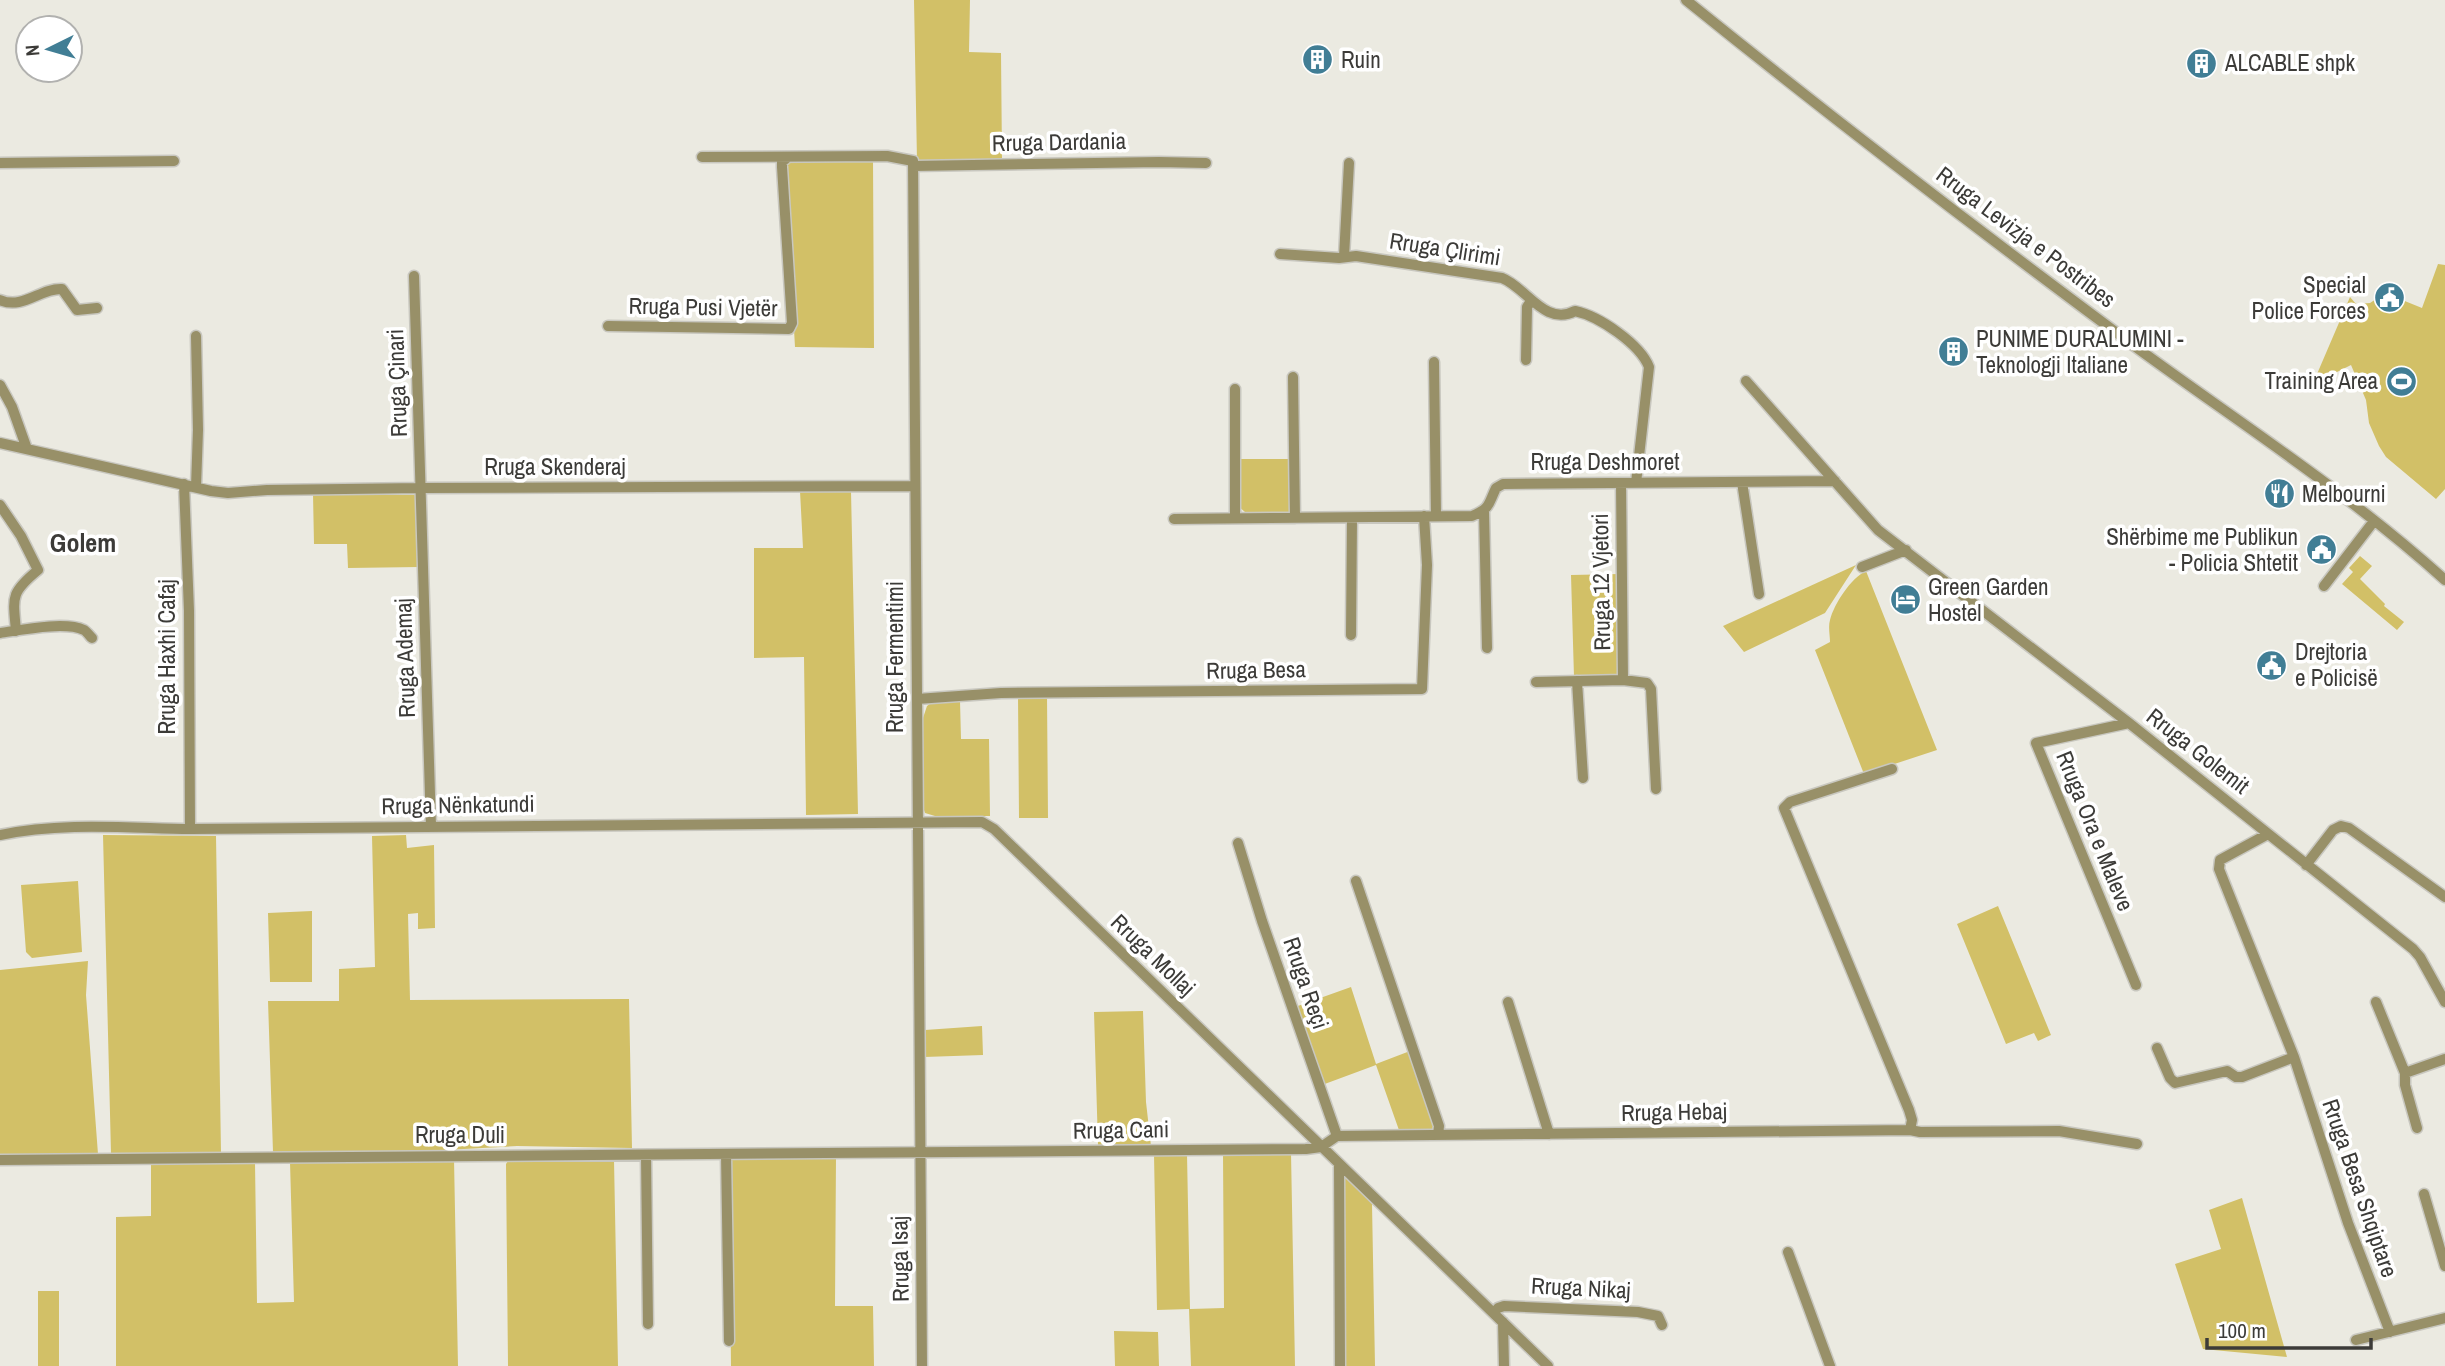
<svg xmlns="http://www.w3.org/2000/svg" width="2445" height="1366" font-family="'Archivo Narrow',sans-serif">
<style>
.green{fill:#d2c067}
.lines{fill:none;stroke-linecap:round;stroke-linejoin:round}
.minor-casing{stroke:#c8c7bf;stroke-width:13}
.minor{stroke:#989068;stroke-width:10}
.labels{text-anchor:middle;stroke-width:7;stroke-linejoin:round;paint-order:stroke}
.poi-label{font-size:23px;fill:#3c3b38;stroke:#fff;text-anchor:start}
.street-label{font-size:23px;fill:#3c3b38;stroke:#fff}
.quarter-label{font-size:26px;font-weight:bold;fill:#3c3b38;stroke:#fff}
</style>
<rect width="100%" height="100%" fill="#ebeae1"/>
<!-- green -->
<path class="green" d="M914 0H970L969 52 1001 53 1002 159 917 161Z
M873 159 874 348 795 347 785 170 788 162 791 160Z
M2438 264 2445 265V489L2436 499 2386 457 2379 446 2369 423 2366 400 2351 365 2317 382 2314 381 2350 297 2356 304 2370 303 2385 293 2422 308Z
M1239 459H1292L1291 514 1245 512 1238 506Z
M800 491H851L858 814 806 815 804 657 754 658V548H803Z
M313 494 419 495V567L348 568 347 544H314Z
M2360 556 2372 566 2360 579 2385 604 2384 606 2404 622 2397 630 2342 584 2353 572 2349 568Z
M1856 565 1825 613 1744 652 1723 626Z
M1866 571 1937 750 1864 774 1815 650 1830 642C1830 635 1828 627 1830 620 1834 604 1851 578 1866 571Z
M1619 574 1618 673 1616 676 1574 677 1571 575Z
M1047 695 1048 818H1019L1018 696Z
M934 701H960L961 739H989L990 816H935L925 813 923 807 922 721 927 706Z
M103 835 216 836 221 1153H111Z
M406 835 407 848 434 845 435 928 418 929V913L408 914 410 1000 629 999 632 1148 517 1146 427 1151 273 1152 268 1001H339V969L375 967 372 836Z
M78 881 82 952 32 958 26 952 21 885Z
M1998 906 2051 1035 2038 1041 2034 1033 2006 1044 1957 924Z
M312 911V982H270L268 913Z
M88 961 86 995 98 1154 0 1155V970Z
M1351 987 1376 1064 1410 1051 1435 1121 1431 1132 1400 1133 1376 1065 1322 1085 1295 1007Z
M1143 1011 1146 1102 1151 1146 1098 1145 1094 1012Z
M982 1026 983 1055 924 1057 925 1030Z
M1291 1153 1295 1366H1191L1189 1309 1157 1310 1154 1155 1187 1154 1190 1309 1224 1308 1223 1154Z
M836 1157 835 1306H873L874 1366H731L729 1166 731 1158Z
M454 1159 458 1366H116V1217L151 1216V1164L255 1163 257 1303 294 1302 290 1162Z
M614 1160 618 1366H508L506 1164 508 1161Z
M1346 1178 1372 1204 1375 1366H1344L1343 1179Z
M2242 1198 2287 1357 2203 1349 2175 1264 2221 1249 2209 1210Z
M38 1291H59V1366H38Z
M1114 1331 1158 1332 1159 1366H1115Z"/>
<g class="lines">
<defs>
<path id="minor" d="M1686 0C1832 118 1982 233 2133 345 2238 422 2349 493 2445 580
M702 157 887 156 913 161 922 1366
M0 163 174 161
M913 166 1159 162 1206 163
M1280 254 1339 258 1356 256 1502 278C1526 287 1545 327 1575 311 1599 316 1640 344 1649 367L1636 483
M1344 257 1349 163
M414 276 431 827
M0 300C23 310 40 288 62 289L77 310 97 308
M608 326 789 329 792 323 782 167V162L788 157
M1526 360 1527 307 1531 301
M1434 362 1436 516
M1293 377 1295 518
M1746 381 1878 530 2129 723 2413 949 2420 957 2445 1002
M0 385 12 407 27 449
M1235 389V517
M0 443 211 491 228 493 267 490 421 488 915 486
M1742 482 1759 594
M1621 483 1623 680
M184 484 189 611 190 829
M196 487 198 430 196 336
M0 505 21 536 38 570C10 593 13 597 16 631
M1484 511 1487 648
M1174 519 1472 516C1491 508 1488 504 1496 488L1503 484 1835 481
M1862 567 1906 550
M2324 586 2374 521
M0 633C21 630 65 621 84 630 86 631 90 636 92 638
M1351 635 1352 518
M1577 681 1583 778
M1536 682 1623 680 1647 683 1651 689 1656 789
M917 699 1001 693 1422 689 1427 565 1424 516
M2129 723 2036 743 2136 985
M1892 769 1790 802 1784 808 1909 1110 1912 1120 1910 1130
M2268 834 2220 860 2219 869 2294 1057 2348 1223 2390 1332
M0 835C62 822 126 828 190 829L982 822 994 829 1548 1366
M1238 843 1262 921 1337 1136
M2306 865 2333 830 2341 826 2349 828 2445 897
M1356 881 1439 1126 1438 1135
M1508 1002 1549 1134
M2376 1002 2405 1073V1085L2417 1128
M2157 1048 2170 1078 2175 1083 2227 1071 2236 1077H2242L2294 1057
M2405 1073 2445 1059
M726 1154 729 1341
M646 1155 648 1324
M0 1160 1306 1149 1321 1147 1337 1136 1910 1130 1920 1132 2059 1131 2137 1144
M1339 1164 1340 1366
M2424 1194 2445 1266
M1788 1252 1830 1366
M1494 1313 1498 1308 1504 1306 1638 1312 1658 1316 1662 1325
M1503 1322 1504 1366
M2356 1340 2445 1318"/>
</defs>
<!-- minor casing -->
<use href="#minor" class="minor-casing"/>
<!-- minor -->
<use href="#minor" class="minor"/>
</g>
<!-- icons -->
<defs>
<symbol id="building-disc" viewBox="-11 -11 22 22"><circle r="9.5" fill="#417e95" stroke="#fff"/><path d="M-4-6H4V6H1V3H-1V6H-4ZM-2.5-4.3h1.7v1.8h-1.7ZM.8-4.3h1.7v1.8H.8ZM-2.5-1h1.7V.8h-1.7ZM.8-1h1.7V.8H.8Z" fill="#fff"/></symbol>
<symbol id="civic-disc" viewBox="-11 -11 22 22"><circle r="9.5" fill="#417e95" stroke="#fff"/><path d="M-.6-6.5H3V-4.5H.6V-3L4-1V1h2V6H-6V1h2V-1L-.6-3ZM-1.2 2.5V6h2.4V2.5Z" fill="#fff"/></symbol>
<symbol id="stadium-disc" viewBox="-11 -11 22 22"><circle r="9.5" fill="#417e95" stroke="#fff"/><path d="M0-5a6.5 5 0 1 0 0 10a6.5 5 0 1 0 0-10ZM-3.5-1.8h7v3.6h-7Z" fill="#fff"/></symbol>
<symbol id="restaurant-disc" viewBox="-11 -11 22 22"><circle r="9.5" fill="#417e95" stroke="#fff"/><path d="M-5-6h1v4h1v-4h1v4h1v-4h1v5L-1.5 .5V6h-2V.5L-5-1ZM5-6V6H3V1.5H1.5Q1.5-4 5-6Z" fill="#fff"/></symbol>
<symbol id="hotel-disc" viewBox="-11 -11 22 22"><circle r="9.5" fill="#417e95" stroke="#fff"/><path d="M-6-4.5h1.5V1H6V5H4.5V3h-9V5H-6ZM-4 0a1.8 1.8 0 1 1 3.6 0ZM.5 0V-2.5h3Q6-2.5 6 0Z" fill="#fff"/></symbol>
</defs>
<g fill-rule="evenodd">
<use href="#building-disc" x="1300" y="42" width="35" height="35"/>
<use href="#building-disc" x="2184" y="46" width="35" height="35"/>
<use href="#civic-disc" x="2372" y="280" width="35" height="35"/>
<use href="#building-disc" x="1936" y="334" width="35" height="35"/>
<use href="#stadium-disc" x="2384" y="364" width="35" height="35"/>
<use href="#restaurant-disc" x="2262" y="476" width="35" height="35"/>
<use href="#civic-disc" x="2304" y="532" width="35" height="35"/>
<use href="#hotel-disc" x="1888" y="582" width="35" height="35"/>
<use href="#civic-disc" x="2254" y="648" width="35" height="35"/>
</g>
<g class="labels">
<!-- poi labels -->
<g class="poi-label">
<text x="1341" y="68">Ruin</text>
<text x="2225" y="71">ALCABLE shpk</text>
<text x="2366" y="293" text-anchor="end">Special<tspan x="2366" dy="26">Police Forces</tspan></text>
<text x="1976" y="347">PUNIME DURALUMINI -<tspan x="1976" dy="26">Teknologji Italiane</tspan></text>
<text x="2378" y="389" text-anchor="end">Training Area</text>
<text x="2302" y="502">Melbourni</text>
<text x="2298" y="545" text-anchor="end">Shërbime me Publikun<tspan x="2298" dy="26">- Policia Shtetit</tspan></text>
<text x="1928" y="595">Green Garden<tspan x="1928" dy="26">Hostel</tspan></text>
<text x="2295" y="660">Drejtoria<tspan x="2295" dy="26">e Policisë</tspan></text>
</g>
<!-- street labels -->
<g class="street-label">
<text transform="translate(1059 142) rotate(-1)" y="8">Rruga Dardania</text>
<text transform="translate(2026 237) rotate(37)" y="8">Rruga Levizja e Postribes</text>
<text transform="translate(1445 249) rotate(9)" y="8">Rruga Çlirimi</text>
<text transform="translate(703 307) rotate(1)" y="8">Rruga Pusi Vjetër</text>
<text transform="translate(397 383) rotate(-92)" y="8">Rruga Çinari</text>
<text x="1605" y="470">Rruga Deshmoret</text>
<text x="555" y="475">Rruga Skenderaj</text>
<text transform="translate(1601 582) rotate(-91)" y="8">Rruga 12 Vjetori</text>
<text transform="translate(167 657) rotate(-90)" y="8">Rruga Haxhi Cafaj</text>
<text transform="translate(895 657) rotate(-90)" y="8">Rruga Fermentimi</text>
<text transform="translate(405 658) rotate(-92)" y="8">Rruga Ademaj</text>
<text transform="translate(1256 670) rotate(-1)" y="8">Rruga Besa</text>
<text transform="translate(2198 751) rotate(38)" y="8">Rruga Golemit</text>
<text transform="translate(458 805) rotate(-1)" y="8">Rruga Nënkatundi</text>
<text transform="translate(2095 831) rotate(68)" y="8">Rruga Ora e Maleve</text>
<text transform="translate(1153 955) rotate(44)" y="8">Rruga Mollaj</text>
<text transform="translate(1306 983) rotate(71)" y="8">Rruga Reçi</text>
<text transform="translate(1674 1112) rotate(-1)" y="8">Rruga Hebaj</text>
<text transform="translate(1121 1130) rotate(-1)" y="8">Rruga Cani</text>
<text x="460" y="1143">Rruga Duli</text>
<text transform="translate(2360 1188) rotate(71)" y="8">Rruga Besa Shqiptare</text>
<text transform="translate(900 1259) rotate(-91)" y="8">Rruga Isaj</text>
<text transform="translate(1581 1288) rotate(3)" y="8">Rruga Nikaj</text>
</g>
<!-- quarter labels -->
<g class="quarter-label">
<text x="83" y="552">Golem</text>
</g>
</g>
<!-- north arrow -->
<g transform="translate(49 49) rotate(265)"><circle r="33" fill="#ffffff" stroke="#b1b1af" stroke-width="2"/>
<path d="M0-5L12 26L0 18L-12 26Z" fill="#417e95"/>
<text y="-10" font-size="19" font-weight="bold" text-anchor="middle" fill="#3c3b38">N</text>
</g>
<!-- scale -->
<path d="M2207 1338v10h164v-10" fill="none" stroke="#3c3b38" stroke-width="3.5"/>
<text x="2218" y="1338" font-size="21" fill="#3c3b38" stroke="#ffffff" stroke-width="5" paint-order="stroke">100 m</text>
</svg>
